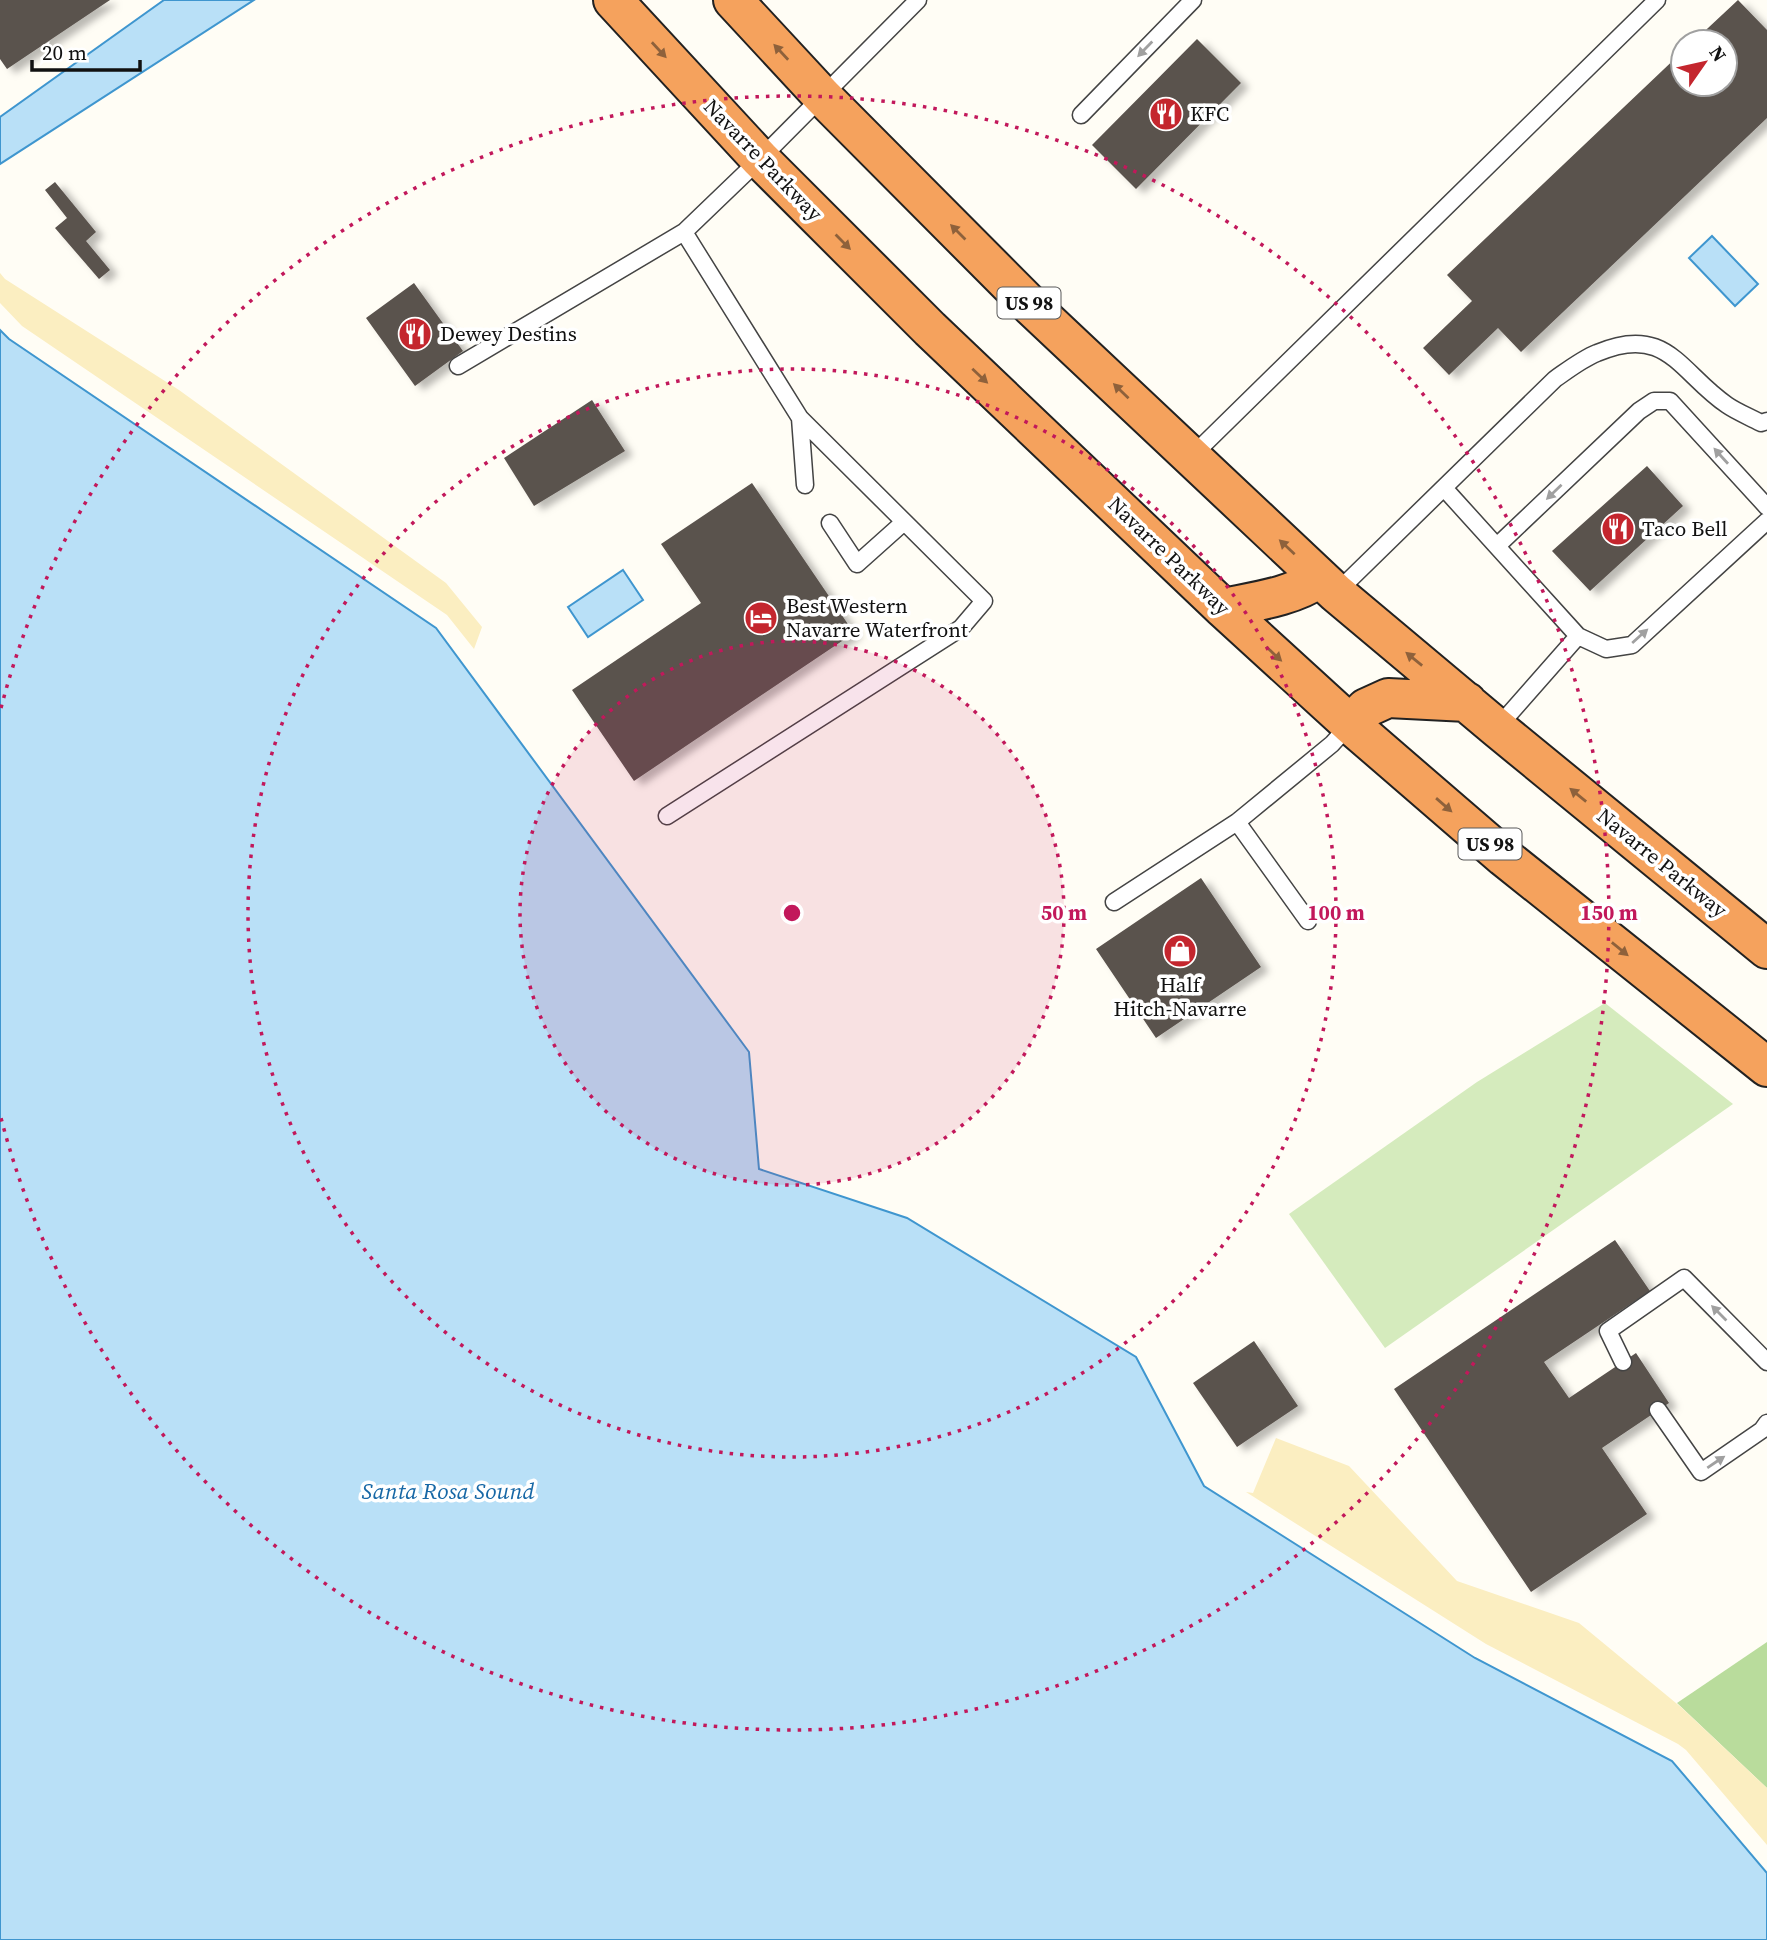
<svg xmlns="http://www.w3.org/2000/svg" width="1767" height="1940" font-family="'Source Serif 4',serif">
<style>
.green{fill:#d5ebbd}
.forest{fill:#b9dc9c}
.sand{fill:#fbeec1}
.water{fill:#b9e0f7;stroke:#3f96cf;stroke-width:2}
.building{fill:#5a524d;filter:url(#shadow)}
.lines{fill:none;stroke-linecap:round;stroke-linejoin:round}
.lane-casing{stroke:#444;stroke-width:19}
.highway-casing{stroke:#222;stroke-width:42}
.lane{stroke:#fff;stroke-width:16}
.highway{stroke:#f5a25d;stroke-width:38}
.oneway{fill:#a0a0a0}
.oneway2{fill:#8e613b}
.ring{fill:none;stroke:#c2185b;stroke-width:3.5;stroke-dasharray:3.5 7}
.labels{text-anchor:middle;stroke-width:7;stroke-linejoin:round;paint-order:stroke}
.shield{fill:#fff;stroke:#585858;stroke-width:2}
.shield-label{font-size:19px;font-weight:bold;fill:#111}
.poi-label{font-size:21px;fill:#111;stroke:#fff;text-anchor:start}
.street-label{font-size:21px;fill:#111;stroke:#fff}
.water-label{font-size:23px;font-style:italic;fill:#1768a6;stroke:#fff}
.centre{fill:#c2185b;stroke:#fff;stroke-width:3.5}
.ring-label{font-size:21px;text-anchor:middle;font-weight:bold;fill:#c2185b;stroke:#fff;stroke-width:7;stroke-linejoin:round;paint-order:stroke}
</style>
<defs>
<filter id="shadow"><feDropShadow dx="8" dy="4.5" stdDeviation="3.5" flood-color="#0004"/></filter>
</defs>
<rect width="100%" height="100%" fill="#fffdf5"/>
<!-- green -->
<path class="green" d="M1605 1003 1733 1104 1385 1348 1289 1214 1477 1082Z"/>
<!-- forest -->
<path class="forest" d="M1767 1642V1788L1677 1703Z"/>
<!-- sand -->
<path class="sand" d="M0 273 5 279 179 390 446 583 482 627 474 649 447 615 22 326 0 303Z
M1276 1438 1349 1466 1457 1581 1579 1623 1682 1708 1767 1788V1845L1686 1750 1678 1744 1486 1644 1246 1492 1253 1493Z"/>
<!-- water -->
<path class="water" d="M164 0H254L0 164V117Z
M1712 236 1758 284 1735 306 1689 258Z
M0 330 9 339 436 628 749 1052 759 1169 907 1218 1136 1357 1204 1486 1475 1658 1672 1761 1767 1873V1940H0Z
M623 570 643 600 588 637 568 607Z"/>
<!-- building -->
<path class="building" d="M0 0H110L7 69 0 59Z
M1738 0 1767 30V118L1521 352 1498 328 1449 375 1423 348 1472 301 1447 275 1683 51V84H1725V42H1693Z
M1197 39 1241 83 1136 189 1092 145Z
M55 182 96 232 86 241 110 270 99 279 55 228 67 218 45 190Z
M414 283 463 351 415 386 366 318Z
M592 400 625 451 534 506 504 458Z
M1647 466 1683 506 1590 591 1552 551Z
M752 483 854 633 634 781 572 690 701 603 661 544Z
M1201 878 1261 967 1156 1038 1096 949Z
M1615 1240 1650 1291 1544 1362 1569 1398 1636 1353 1669 1403 1602 1448 1647 1514 1531 1592 1394 1389Z
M1254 1341 1298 1406 1237 1447 1193 1383Z"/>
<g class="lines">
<defs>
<path id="lane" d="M1081 115 1193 0
M684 232 800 418 805 485
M458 366 684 232 760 159 918 0
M1191 457 1657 0
M1444 488 1578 636 1497 728
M830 523 857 564 904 522
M1497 546 1639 411 1654 401H1670L1767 507
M1336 593 1555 379C1568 370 1582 359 1597 353 1667 323 1680 373 1727 405 1737 412 1750 417 1761 423L1767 421
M1578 636 1606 649 1632 645 1767 521
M667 816 961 628 984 601 800 418
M1237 822 1308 921
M1114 902 1237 822 1332 744 1350 724
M1623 1362 1608 1331 1684 1278 1767 1362
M1658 1410 1701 1472 1762 1430 1767 1423"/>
<path id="highway" d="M613 0 760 159 930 329 1223 608 1350 724 1504 857 1767 1067
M733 0 822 96 1032 307 1336 593 1497 728 1767 949
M1223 608C1257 601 1291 597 1320 578
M1350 724 1366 708 1388 698 1467 702"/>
</defs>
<!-- lane casing -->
<use href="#lane" class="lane-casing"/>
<!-- highway casing -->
<use href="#highway" class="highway-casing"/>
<!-- lane -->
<use href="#lane" class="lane"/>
<!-- highway -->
<use href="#highway" class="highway"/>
</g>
<!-- one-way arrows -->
<defs><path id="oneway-solid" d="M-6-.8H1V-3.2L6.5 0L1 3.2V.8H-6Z" transform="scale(1.75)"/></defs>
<g class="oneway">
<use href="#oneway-solid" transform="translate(1145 49) rotate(134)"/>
<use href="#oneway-solid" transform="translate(1721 456) rotate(-132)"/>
<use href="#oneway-solid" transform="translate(1554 492) rotate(136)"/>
<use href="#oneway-solid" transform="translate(1640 636) rotate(-42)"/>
<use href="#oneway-solid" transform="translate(1719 1313) rotate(-135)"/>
<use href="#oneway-solid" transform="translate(1716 1462) rotate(-34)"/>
</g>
<g class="oneway2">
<use href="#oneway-solid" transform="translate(659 50) rotate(47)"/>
<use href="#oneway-solid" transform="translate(781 52) rotate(-133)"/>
<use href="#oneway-solid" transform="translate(958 232) rotate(-135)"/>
<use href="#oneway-solid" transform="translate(843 242) rotate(45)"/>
<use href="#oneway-solid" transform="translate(980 376) rotate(43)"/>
<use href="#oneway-solid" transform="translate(1121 391) rotate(-136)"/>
<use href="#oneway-solid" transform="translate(1287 547) rotate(-137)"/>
<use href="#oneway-solid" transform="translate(1274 654) rotate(43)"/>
<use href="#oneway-solid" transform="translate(1414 659) rotate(-141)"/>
<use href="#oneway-solid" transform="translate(1578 795) rotate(-141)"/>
<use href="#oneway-solid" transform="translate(1444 805) rotate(41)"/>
<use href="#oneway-solid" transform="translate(1620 949) rotate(39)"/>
</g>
<!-- distance rings -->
<circle cx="792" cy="913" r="272" fill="#c2185b" fill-opacity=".12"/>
<g class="ring">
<circle cx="792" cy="913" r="272"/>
<circle cx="792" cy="913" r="544"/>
<path d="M1 708A817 817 0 1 1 1 1118"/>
</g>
<!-- icons -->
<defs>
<symbol id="restaurant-disc" viewBox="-11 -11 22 22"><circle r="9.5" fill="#c4262e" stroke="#fff"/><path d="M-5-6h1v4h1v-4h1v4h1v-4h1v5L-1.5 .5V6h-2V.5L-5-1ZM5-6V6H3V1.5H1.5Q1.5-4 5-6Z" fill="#fff"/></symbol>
<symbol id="hotel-disc" viewBox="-11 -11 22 22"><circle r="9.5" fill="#c4262e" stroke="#fff"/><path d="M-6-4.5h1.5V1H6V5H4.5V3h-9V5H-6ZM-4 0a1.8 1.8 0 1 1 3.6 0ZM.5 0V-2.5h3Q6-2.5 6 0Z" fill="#fff"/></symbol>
<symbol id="shop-disc" viewBox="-11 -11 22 22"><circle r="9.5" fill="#c4262e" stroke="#fff"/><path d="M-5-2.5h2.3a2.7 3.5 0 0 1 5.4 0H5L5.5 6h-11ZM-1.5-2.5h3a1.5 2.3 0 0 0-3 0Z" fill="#fff"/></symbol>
</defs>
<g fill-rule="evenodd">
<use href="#restaurant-disc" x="1147" y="95" width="38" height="38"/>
<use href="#restaurant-disc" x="396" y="315" width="38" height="38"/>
<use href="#restaurant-disc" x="1599" y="510" width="38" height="38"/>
<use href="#hotel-disc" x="742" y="599" width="38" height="38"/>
<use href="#shop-disc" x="1161" y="932" width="38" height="38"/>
</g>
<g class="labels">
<!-- shield labels -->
<g class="shield">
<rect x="997.5" y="287.5" width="63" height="31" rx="5"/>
<rect x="1458.5" y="828.5" width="63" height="31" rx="5"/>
</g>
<g class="shield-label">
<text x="1029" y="310">US 98</text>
<text x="1490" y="851">US 98</text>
</g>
<!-- poi labels -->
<g class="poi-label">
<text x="1190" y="121">KFC</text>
<text x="440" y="341">Dewey Destins</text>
<text x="1642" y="536">Taco Bell</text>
<text x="786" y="613">Best Western<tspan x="786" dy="24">Navarre Waterfront</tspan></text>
<text x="1180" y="992" text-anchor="middle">Half<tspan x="1180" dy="24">Hitch-Navarre</tspan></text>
</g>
<!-- street labels -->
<g class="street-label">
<text transform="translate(763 160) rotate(46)" y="7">Navarre Parkway</text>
<text transform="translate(1169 556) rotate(44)" y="7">Navarre Parkway</text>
<text transform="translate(1662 863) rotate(39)" y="7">Navarre Parkway</text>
</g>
<!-- water labels -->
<g class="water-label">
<text x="448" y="1499">Santa Rosa Sound</text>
</g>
</g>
<circle cx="792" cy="913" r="10" class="centre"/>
<g class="ring-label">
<text x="1064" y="920">50 m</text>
<text x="1336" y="920">100 m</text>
<text x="1609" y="920">150 m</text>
</g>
<!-- north arrow -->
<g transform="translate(1704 63) rotate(56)"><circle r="33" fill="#ffffff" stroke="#a0a0a0" stroke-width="2"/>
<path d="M0-5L12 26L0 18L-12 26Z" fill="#c4262e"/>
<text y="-10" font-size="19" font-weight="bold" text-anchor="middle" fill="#111111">N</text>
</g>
<!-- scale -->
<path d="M32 60v10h108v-10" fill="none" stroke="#111111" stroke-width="3.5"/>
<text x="42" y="60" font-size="21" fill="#111111" stroke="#ffffff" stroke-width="5" paint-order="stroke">20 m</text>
</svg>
